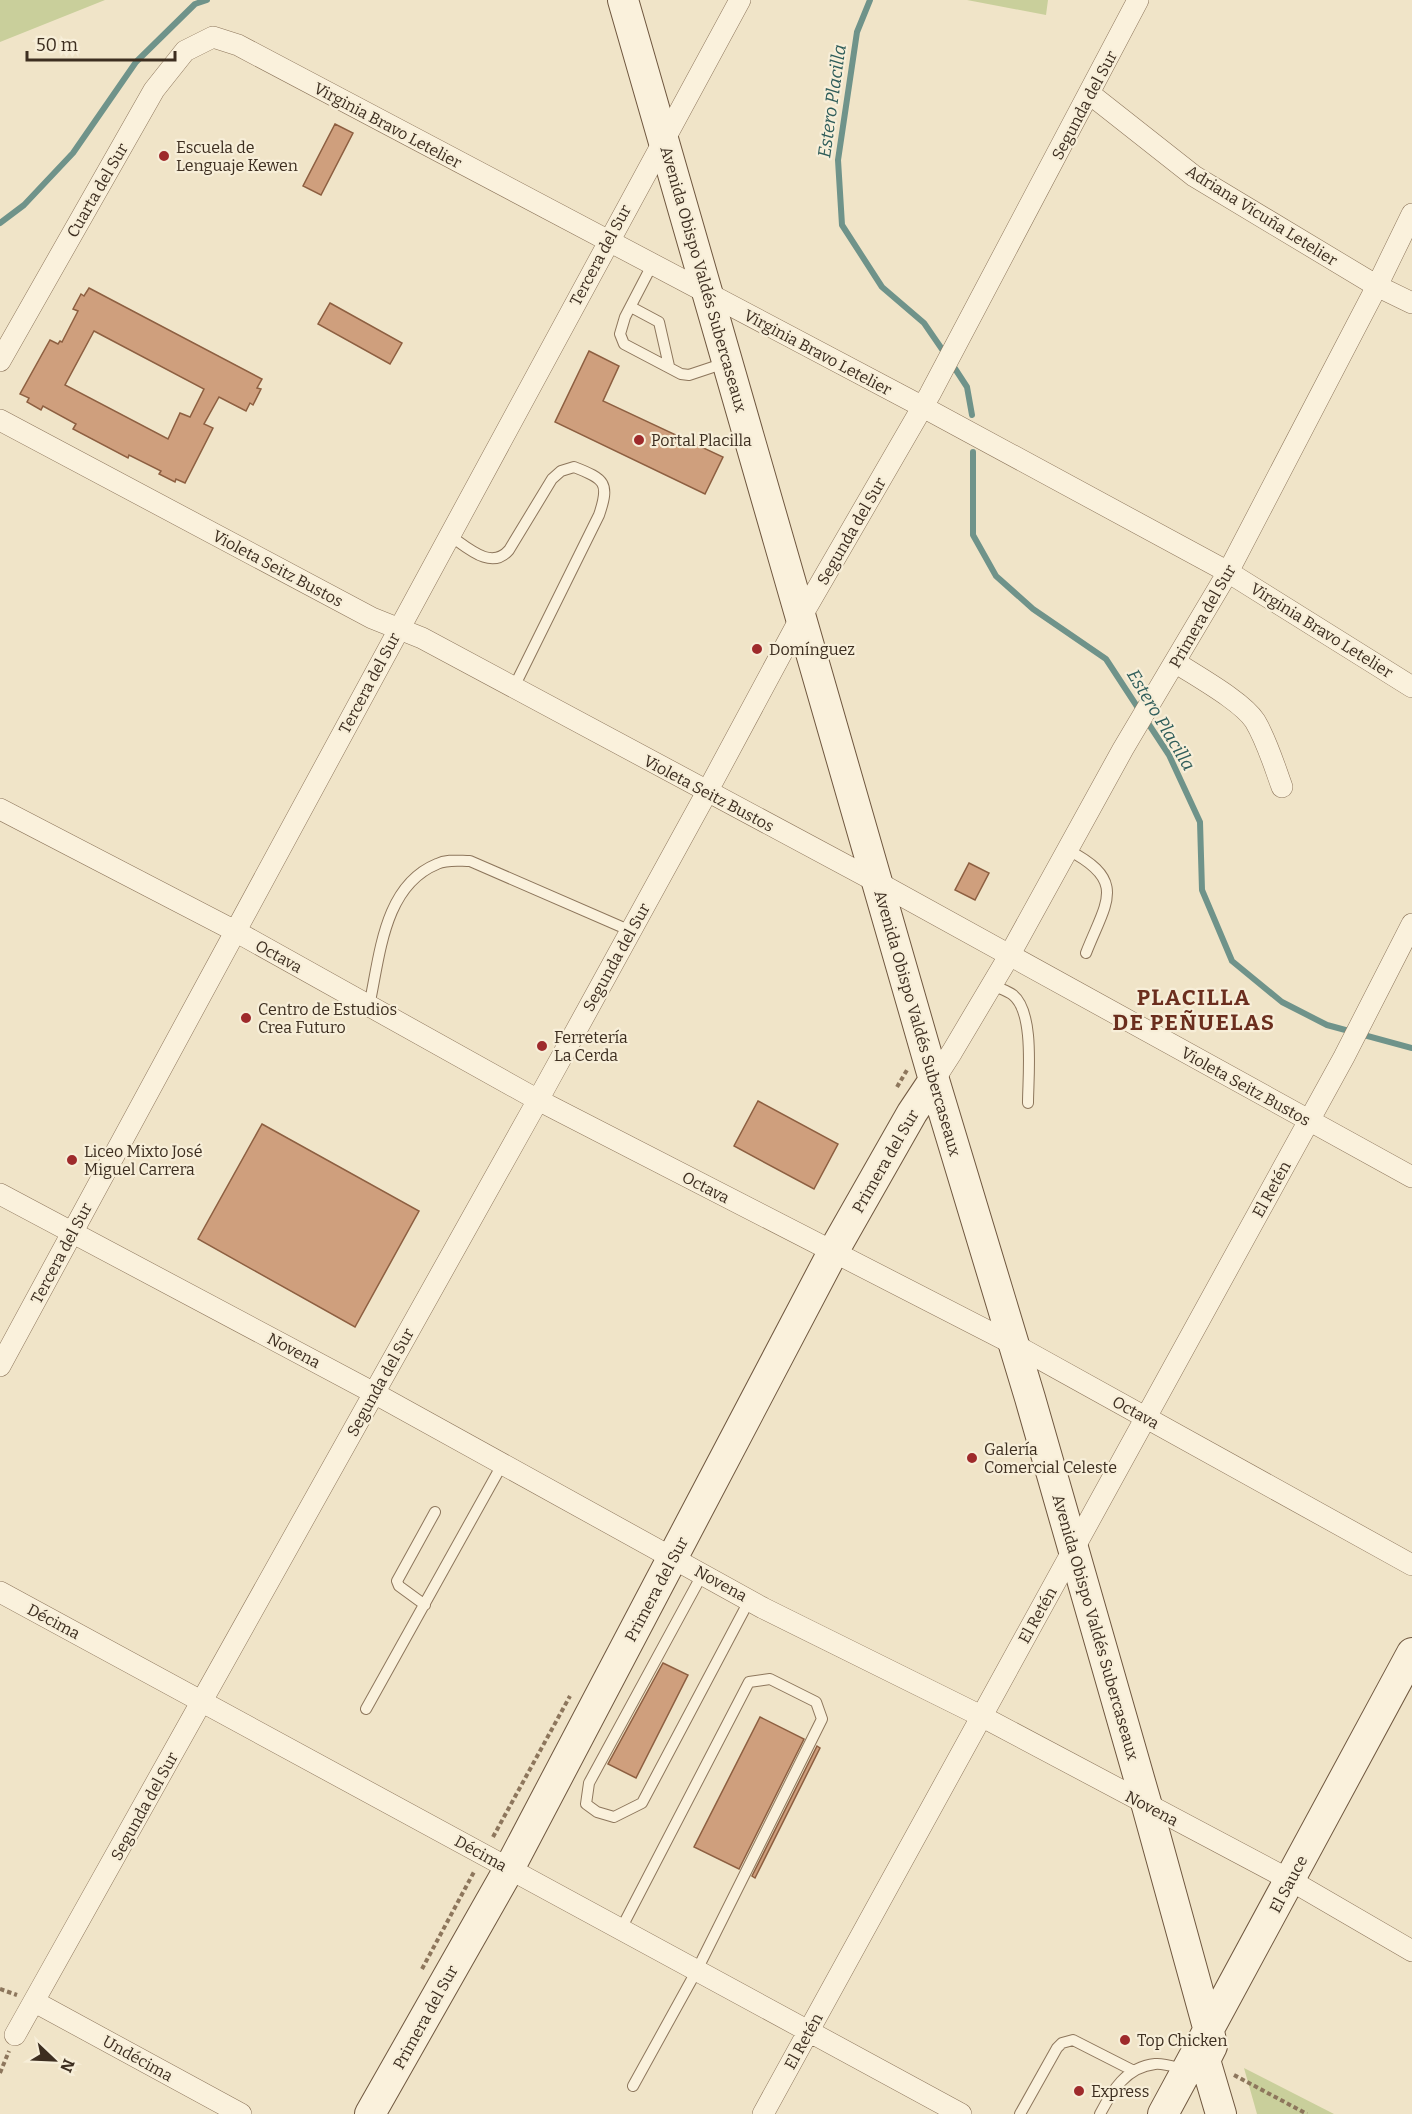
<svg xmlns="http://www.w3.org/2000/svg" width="1412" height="2114" font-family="Bitter,serif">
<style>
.green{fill:#c9cf9b}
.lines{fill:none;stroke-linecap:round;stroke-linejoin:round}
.stream{stroke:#6f938a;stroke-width:6}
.building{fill:#cf9f7d;stroke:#8d5f41;stroke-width:1.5;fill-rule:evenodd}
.lane-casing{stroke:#8d765c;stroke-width:12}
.street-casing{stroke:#8d765c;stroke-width:22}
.secondary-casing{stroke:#6f573f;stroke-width:32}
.path{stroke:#8d765c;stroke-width:4;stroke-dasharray:4.5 3;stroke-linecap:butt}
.lane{stroke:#faf1dc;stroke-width:10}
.street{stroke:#faf1dc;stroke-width:21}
.secondary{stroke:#faf1dc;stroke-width:30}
.poi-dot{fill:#9e2a2b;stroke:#f7eed8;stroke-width:2}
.labels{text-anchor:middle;stroke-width:4.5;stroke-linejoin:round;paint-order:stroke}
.street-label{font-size:16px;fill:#3d2e20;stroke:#f7eed8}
.poi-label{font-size:16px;fill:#3d2e20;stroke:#f7eed8;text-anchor:start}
.water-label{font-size:18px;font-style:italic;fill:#2f5d5a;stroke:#f7eed8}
.district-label{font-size:22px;font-weight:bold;letter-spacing:1.5px;fill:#6b2e1e;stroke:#f7eed8}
</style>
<rect width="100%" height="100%" fill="#f0e4c8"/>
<!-- green -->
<path class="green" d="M0 0H105L0 42Z
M967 0H1048L1046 15Z
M1244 2068 1334 2114H1257Z"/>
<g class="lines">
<!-- stream -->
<path class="stream" d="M870 0 857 32 838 160 842 225 882 287 924 323 946 355
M0 223 24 205 73 153 136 62 195 4 207 0
M952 364 967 387 972 415
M973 452V535L996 576 1033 609 1106 659 1140 711
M1146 720 1169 755 1200 822 1202 890 1232 961 1282 1002 1327 1025 1412 1048"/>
</g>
<!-- building -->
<path class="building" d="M335 124 353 133 321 195 303 186Z
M89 288 262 379 257 388 261 389 253 405 250 403 246 411 219 397 204 424 213 428 185 483 176 479 175 482 159 474 161 471 129 455 128 458 73 429 76 424 43 406 41 410 27 402 29 398 20 394 50 340 58 344 60 341 62 342 78 311 73 309 81 294 84 296ZM94 331 204 389 190 417 180 413 168 439 65 385Z
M330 303 402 343 390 364 318 324Z
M589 351 619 366 603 401 723 457 705 494 555 422Z
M969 863 989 873 975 900 955 890Z
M758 1101 838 1144 814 1189 734 1146Z
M262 1124 419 1211 355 1327 198 1239Z
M663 1663 688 1675 636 1778 608 1764Z
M760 1717 804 1739 739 1869 694 1847Z
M817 1746 820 1748 755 1878 752 1876Z"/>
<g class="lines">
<defs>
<path id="lane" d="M652 265 625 317 620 334 624 344 681 374 689 375 725 363
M631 307 659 322 669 366
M449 535C467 547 491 571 509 550L552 479 561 471 574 467C605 479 610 483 599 515L514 687
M1068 850C1128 881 1106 902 1086 953
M992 985C998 988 1008 991 1013 995 1035 1013 1028 1077 1028 1103
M369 1006C380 957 383 886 437 864 447 859 459 861 470 861L631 931
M703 1573 589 1783 586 1804 597 1812 614 1817 642 1803 750 1599
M425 1605 399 1586 397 1581 435 1512
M366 1709 503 1463
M621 1929 749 1682 770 1679 816 1702 822 1719 697 1970 633 2086
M1020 2114 1057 2048 1062 2043 1073 2040 1132 2070
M1100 2114C1112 2091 1126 2067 1155 2064 1163 2063 1175 2067 1183 2069"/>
<path id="street" d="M1090 94 1194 176 1377 286 1412 303
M0 361 154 90 185 51 213 37 238 45 923 407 1228 572 1412 687
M0 420 372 618 422 638 877 882 1412 1177
M1175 662C1196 676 1242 701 1255 721 1267 741 1274 765 1282 787
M0 809 235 931 538 1100 1015 1345 1412 1565
M934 1080 952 1052 1009 956 1123 749 1228 572 1377 286 1412 214
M0 1194 374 1393 763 1608 981 1716 1290 1880 1412 1951
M0 1366 740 0
M0 1592 961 2114
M35 2002 241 2114
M15 2035 538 1100 707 792 801 617 930 394 1138 0
M763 2114 1344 1057 1412 924"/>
<path id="secondary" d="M623 0 934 1080 1030 1398 1147 1806 1209 2031 1212 2046 1205 2060 1221 2114
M370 2114 509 1869 833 1252 912 1113 934 1080
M1163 2114 1412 1653"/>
</defs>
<!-- lane casing -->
<use href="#lane" class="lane-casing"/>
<!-- street casing -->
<use href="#street" class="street-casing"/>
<!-- secondary casing -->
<use href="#secondary" class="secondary-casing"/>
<!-- path -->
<path class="path" d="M897 1087 907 1070
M493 1837 570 1696
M422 1969 475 1870
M0 1989 17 1995
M0 2073 9 2051
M1234 2075 1307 2114"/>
<!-- lane -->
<use href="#lane" class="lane"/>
<!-- street -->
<use href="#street" class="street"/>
<!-- secondary -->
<use href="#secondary" class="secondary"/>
</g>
<!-- markers -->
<g class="poi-dot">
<circle cx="164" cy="156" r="6"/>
<circle cx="639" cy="440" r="6"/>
<circle cx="757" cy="649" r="6"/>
<circle cx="246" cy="1018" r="6"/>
<circle cx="542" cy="1046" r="6"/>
<circle cx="72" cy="1160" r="6"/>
<circle cx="972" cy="1458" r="6"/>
<circle cx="1125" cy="2040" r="6"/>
<circle cx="1079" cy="2091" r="6"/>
</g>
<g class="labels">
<!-- street labels -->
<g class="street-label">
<text transform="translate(1084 105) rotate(-62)" y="6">Segunda del Sur</text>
<text transform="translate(388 125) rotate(28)" y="6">Virginia Bravo Letelier</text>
<text transform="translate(97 190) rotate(-60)" y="6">Cuarta del Sur</text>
<text transform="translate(1262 215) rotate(32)" y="6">Adriana Vicuña Letelier</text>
<text transform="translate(600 255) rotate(-62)" y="6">Tercera del Sur</text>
<text transform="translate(704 279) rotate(74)" y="6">Avenida Obispo Valdés Subercaseaux</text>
<text transform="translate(818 352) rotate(28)" y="6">Virginia Bravo Letelier</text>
<text transform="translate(851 531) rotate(-60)" y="6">Segunda del Sur</text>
<text transform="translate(278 568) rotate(28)" y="6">Violeta Seitz Bustos</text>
<text transform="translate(1202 616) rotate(-60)" y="6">Primera del Sur</text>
<text transform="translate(1322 630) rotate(32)" y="6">Virginia Bravo Letelier</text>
<text transform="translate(369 683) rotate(-62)" y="6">Tercera del Sur</text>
<text transform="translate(709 793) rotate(28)" y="6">Violeta Seitz Bustos</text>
<text transform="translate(279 956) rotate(29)" y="6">Octava</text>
<text transform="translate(616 957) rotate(-61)" y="6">Segunda del Sur</text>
<text transform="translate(918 1023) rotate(74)" y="6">Avenida Obispo Valdés Subercaseaux</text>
<text transform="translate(1246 1086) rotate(29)" y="6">Violeta Seitz Bustos</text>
<text transform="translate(885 1161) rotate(-60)" y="6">Primera del Sur</text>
<text transform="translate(706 1187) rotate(27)" y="6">Octava</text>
<text transform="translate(1271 1189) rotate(-61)" y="6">El Retén</text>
<text transform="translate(61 1253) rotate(-62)" y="6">Tercera del Sur</text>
<text transform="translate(294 1350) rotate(28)" y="6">Novena</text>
<text transform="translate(380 1382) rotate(-61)" y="6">Segunda del Sur</text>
<text transform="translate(1136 1412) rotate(29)" y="6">Octava</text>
<text transform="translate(721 1583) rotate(29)" y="6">Novena</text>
<text transform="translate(656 1589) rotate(-62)" y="6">Primera del Sur</text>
<text transform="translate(1037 1615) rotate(-61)" y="6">El Retén</text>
<text transform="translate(54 1621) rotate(28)" y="6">Décima</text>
<text transform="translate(1096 1627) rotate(74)" y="6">Avenida Obispo Valdés Subercaseaux</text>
<text transform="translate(144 1806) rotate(-61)" y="6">Segunda del Sur</text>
<text transform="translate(1152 1808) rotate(28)" y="6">Novena</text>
<text transform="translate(481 1853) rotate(29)" y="6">Décima</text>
<text transform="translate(1288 1884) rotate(-62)" y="6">El Sauce</text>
<text transform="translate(425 2017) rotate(-61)" y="6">Primera del Sur</text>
<text transform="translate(803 2041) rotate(-61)" y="6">El Retén</text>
<text transform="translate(138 2058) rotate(29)" y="6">Undécima</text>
</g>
<!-- poi labels -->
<g class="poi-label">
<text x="176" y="153">Escuela de<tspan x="176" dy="18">Lenguaje Kewen</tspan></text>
<text x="651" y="446">Portal Placilla</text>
<text x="769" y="655">Domínguez</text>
<text x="258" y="1015">Centro de Estudios<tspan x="258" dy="18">Crea Futuro</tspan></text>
<text x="554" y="1043">Ferretería<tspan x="554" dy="18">La Cerda</tspan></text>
<text x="84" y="1157">Liceo Mixto José<tspan x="84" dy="18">Miguel Carrera</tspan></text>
<text x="984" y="1455">Galería<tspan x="984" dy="18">Comercial Celeste</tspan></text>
<text x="1137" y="2046">Top Chicken</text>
<text x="1091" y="2097">Express</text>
</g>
<!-- water labels -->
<g class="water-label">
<text transform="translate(832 101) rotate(-82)" y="6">Estero Placilla</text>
<text transform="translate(1161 720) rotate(59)" y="6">Estero Placilla</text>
</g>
<!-- district labels -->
<g class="district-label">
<text x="1194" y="1005">PLACILLA<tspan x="1194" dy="25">DE PEÑUELAS</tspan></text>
</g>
</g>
<!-- north arrow -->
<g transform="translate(54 2060) rotate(113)" stroke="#f7eed8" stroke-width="4.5" paint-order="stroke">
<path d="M0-4.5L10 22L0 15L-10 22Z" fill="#3d2e20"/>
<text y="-9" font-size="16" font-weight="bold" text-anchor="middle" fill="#3d2e20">N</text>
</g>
<!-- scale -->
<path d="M27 51v9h148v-9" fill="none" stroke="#3d2e20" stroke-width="3"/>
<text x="36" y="51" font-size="18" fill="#3d2e20" stroke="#f7eed8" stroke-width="4.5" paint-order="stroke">50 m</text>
</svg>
